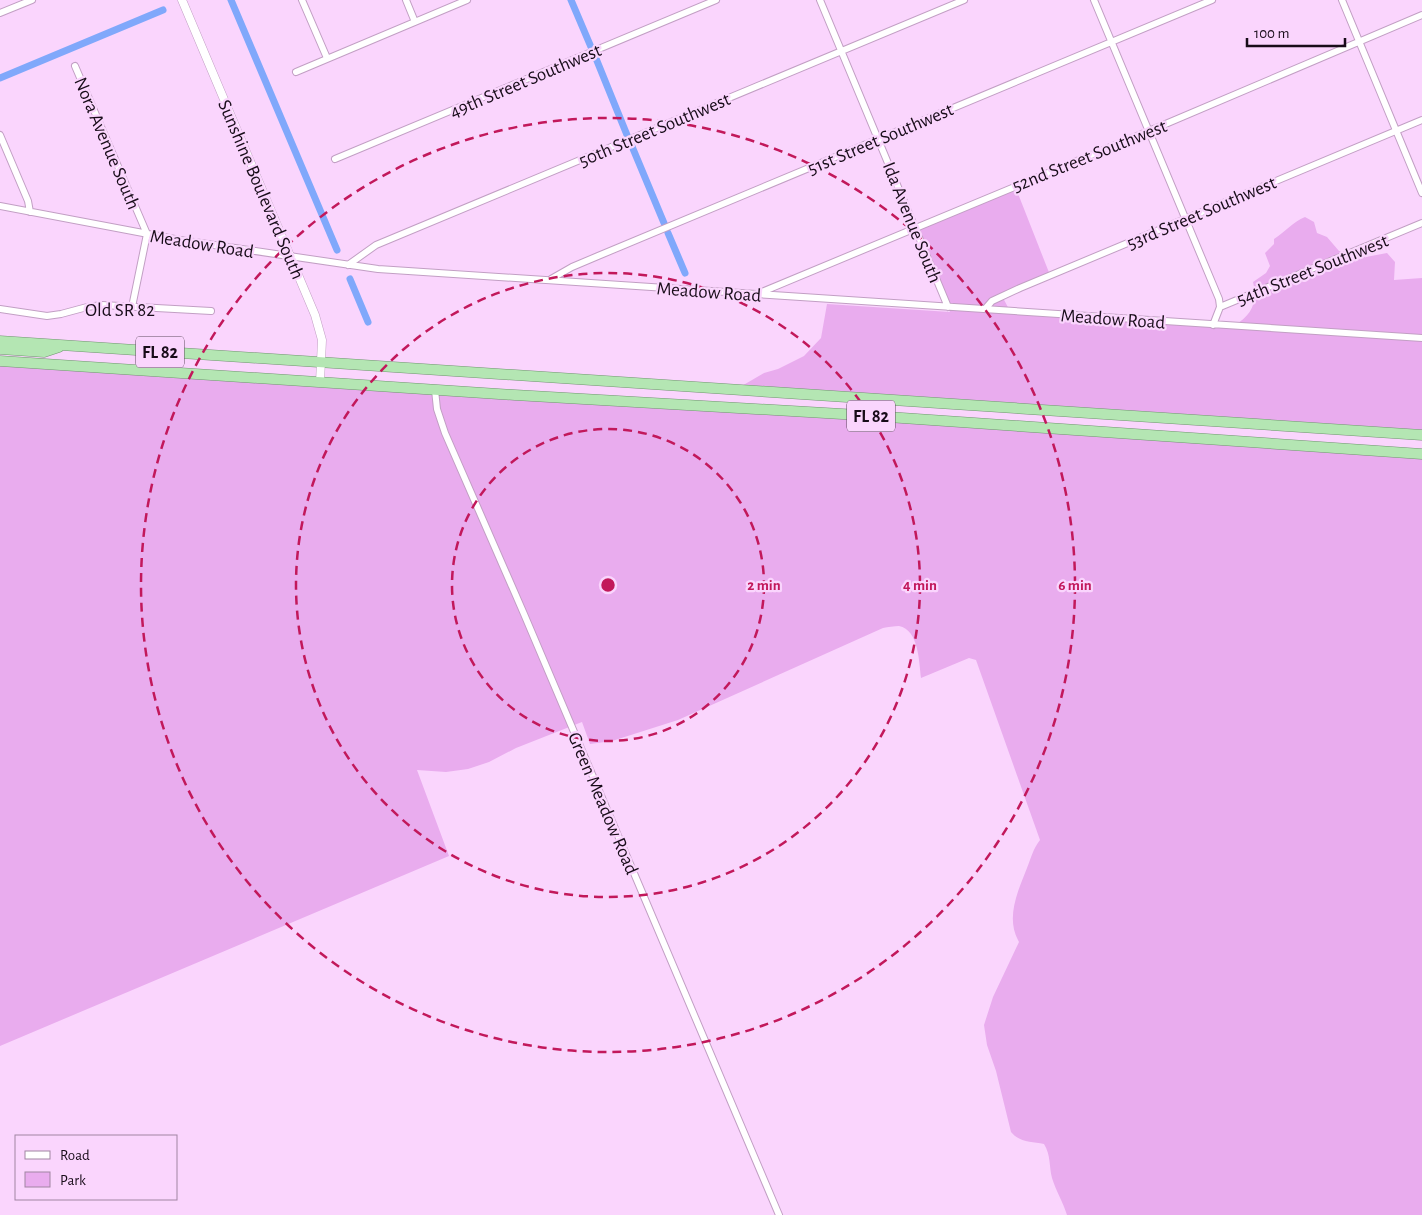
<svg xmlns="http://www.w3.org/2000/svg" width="1422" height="1215" font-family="'Alegreya Sans',sans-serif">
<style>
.green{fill:#e9acee}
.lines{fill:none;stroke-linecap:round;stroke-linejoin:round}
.canal{stroke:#80a8fb;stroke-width:7}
.minor-casing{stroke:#c29fc4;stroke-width:8}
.tertiary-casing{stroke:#c29fc4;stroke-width:9}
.trunk-casing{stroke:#719571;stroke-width:11}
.minor{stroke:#fff;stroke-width:6}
.tertiary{stroke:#fff;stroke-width:8}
.trunk{stroke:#b4e6b3;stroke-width:10}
.ring{fill:none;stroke:#c2185b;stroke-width:2.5;stroke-dasharray:9 6}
.labels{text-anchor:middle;stroke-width:4.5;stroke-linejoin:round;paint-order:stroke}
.shield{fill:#fad5fd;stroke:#5c485d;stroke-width:1}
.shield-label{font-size:18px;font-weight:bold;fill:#180c19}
.street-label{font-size:19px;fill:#180c19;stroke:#fad5fd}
.centre{fill:#c2185b;stroke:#fad5fd;stroke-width:2.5}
.ring-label{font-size:15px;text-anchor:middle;font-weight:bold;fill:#c2185b;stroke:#fad5fd;stroke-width:4.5;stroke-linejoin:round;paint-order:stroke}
</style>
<rect width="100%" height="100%" fill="#fad5fd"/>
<!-- green -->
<path class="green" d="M1015 186 1050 275 1002 296 1011 313 1235 325C1252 315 1258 302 1253 282L1266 273 1270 266 1265 253 1274 244V239C1285 232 1293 222 1305 217L1314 222 1317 233 1327 237 1339 251 1361 254 1366 257 1387 253 1395 262 1394 280 1422 278V431L740 387 764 373 778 369 804 356 821 338 827 304 950 312 917 227Z
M0 364 859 419 1422 457V1215H1067C1063 1202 1056 1191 1052 1178 1049 1167 1051 1155 1044 1144 1032 1141 1020 1143 1011 1132L996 1071 987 1045 984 1025 993 997 1019 942C1005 918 1018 891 1027 868 1032 856 1032 851 1040 840L976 660 969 658 921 678C919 662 919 630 899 626 894 626 888 627 883 628L678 720 612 741 590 744 582 722 516 748 489 762 468 769 446 772 417 770 449 856 0 1046Z"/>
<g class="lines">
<!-- canal -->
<path class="canal" d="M231 0 337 250
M571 0 591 47
M595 56 627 135
M0 78 163 10
M631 144 664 223
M668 233 685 273
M350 279 368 322"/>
<defs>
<path id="minor" d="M302 0 327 58
M406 0 415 22
M820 0 948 307
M1094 0 1219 299 1220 307
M1342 0 1422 193
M0 13 32 0
M75 66 147 234 132 307
M296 72 467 0
M0 135 28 201 30 212
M335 159 716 0
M0 206 180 240 378 269 1422 338
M348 265 376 245 964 0
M551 279 572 267 598 256 1212 0
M757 294 1149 131 1422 15
M0 309 47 316 61 314 87 307 102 305 211 311
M985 309 992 301 1020 288 1422 120
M1213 325 1220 307 1422 223
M435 390 437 409 445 433 524 614 779 1215"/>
<path id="tertiary" d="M182 0 315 315 322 340 320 382"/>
<path id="trunk" d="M0 341 1422 435
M0 349 44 352 59 347
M0 361 515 395 859 415 1422 454"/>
</defs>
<!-- minor casing -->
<use href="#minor" class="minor-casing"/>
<!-- tertiary casing -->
<use href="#tertiary" class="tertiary-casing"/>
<!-- trunk casing -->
<use href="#trunk" class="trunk-casing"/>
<!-- minor -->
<use href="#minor" class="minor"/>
<!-- tertiary -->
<use href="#tertiary" class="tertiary"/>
<!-- trunk -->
<use href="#trunk" class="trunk"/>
</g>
<!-- distance rings -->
<g class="ring">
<circle cx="608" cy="585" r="156"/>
<circle cx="608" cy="585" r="312"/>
<circle cx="608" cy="585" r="467"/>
</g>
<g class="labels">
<!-- shield labels -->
<g class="shield">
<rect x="136" y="336.5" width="48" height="31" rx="4"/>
<rect x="847" y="400.5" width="48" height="31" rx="4"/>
</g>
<g class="shield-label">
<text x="160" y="358">FL 82</text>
<text x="871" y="422">FL 82</text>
</g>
<!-- street labels -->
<g class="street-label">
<text transform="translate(525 80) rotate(-23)" y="7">49th Street Southwest</text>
<text transform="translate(654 129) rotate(-23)" y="7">50th Street Southwest</text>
<text transform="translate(880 138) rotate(-23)" y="7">51st Street Southwest</text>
<text transform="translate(108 143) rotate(67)" y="7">Nora Avenue South</text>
<text transform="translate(1089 155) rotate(-22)" y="7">52nd Street Southwest</text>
<text transform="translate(262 189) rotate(67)" y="7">Sunshine Boulevard South</text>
<text transform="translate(1201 212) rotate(-23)" y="7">53rd Street Southwest</text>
<text transform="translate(913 222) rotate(68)" y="7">Ida Avenue South</text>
<text transform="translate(202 243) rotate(9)" y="7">Meadow Road</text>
<text transform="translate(1312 269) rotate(-22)" y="7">54th Street Southwest</text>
<text transform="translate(709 291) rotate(4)" y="7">Meadow Road</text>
<text x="120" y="316">Old SR 82</text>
<text transform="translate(1113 318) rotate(4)" y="7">Meadow Road</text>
<text transform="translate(604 803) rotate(67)" y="7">Green Meadow Road</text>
</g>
</g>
<circle cx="608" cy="585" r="8" class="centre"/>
<g class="ring-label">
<text x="764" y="590">2 min</text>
<text x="920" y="590">4 min</text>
<text x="1075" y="590">6 min</text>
</g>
<!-- legend -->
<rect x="15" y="1135" width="162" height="65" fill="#fad5fd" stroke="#a085a2"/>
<rect x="25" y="1151" width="25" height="8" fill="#ffffff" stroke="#a085a2"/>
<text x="60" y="1160" font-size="15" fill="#180c19">Road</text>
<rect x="25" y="1172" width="25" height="15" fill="#e9acee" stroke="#a085a2"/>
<text x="60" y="1185" font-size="15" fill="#180c19">Park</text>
<!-- scale -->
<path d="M1247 38v8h98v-8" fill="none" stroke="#180c19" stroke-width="2.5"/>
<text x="1254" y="38" font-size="15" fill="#180c19" stroke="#fad5fd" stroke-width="4" paint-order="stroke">100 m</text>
</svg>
